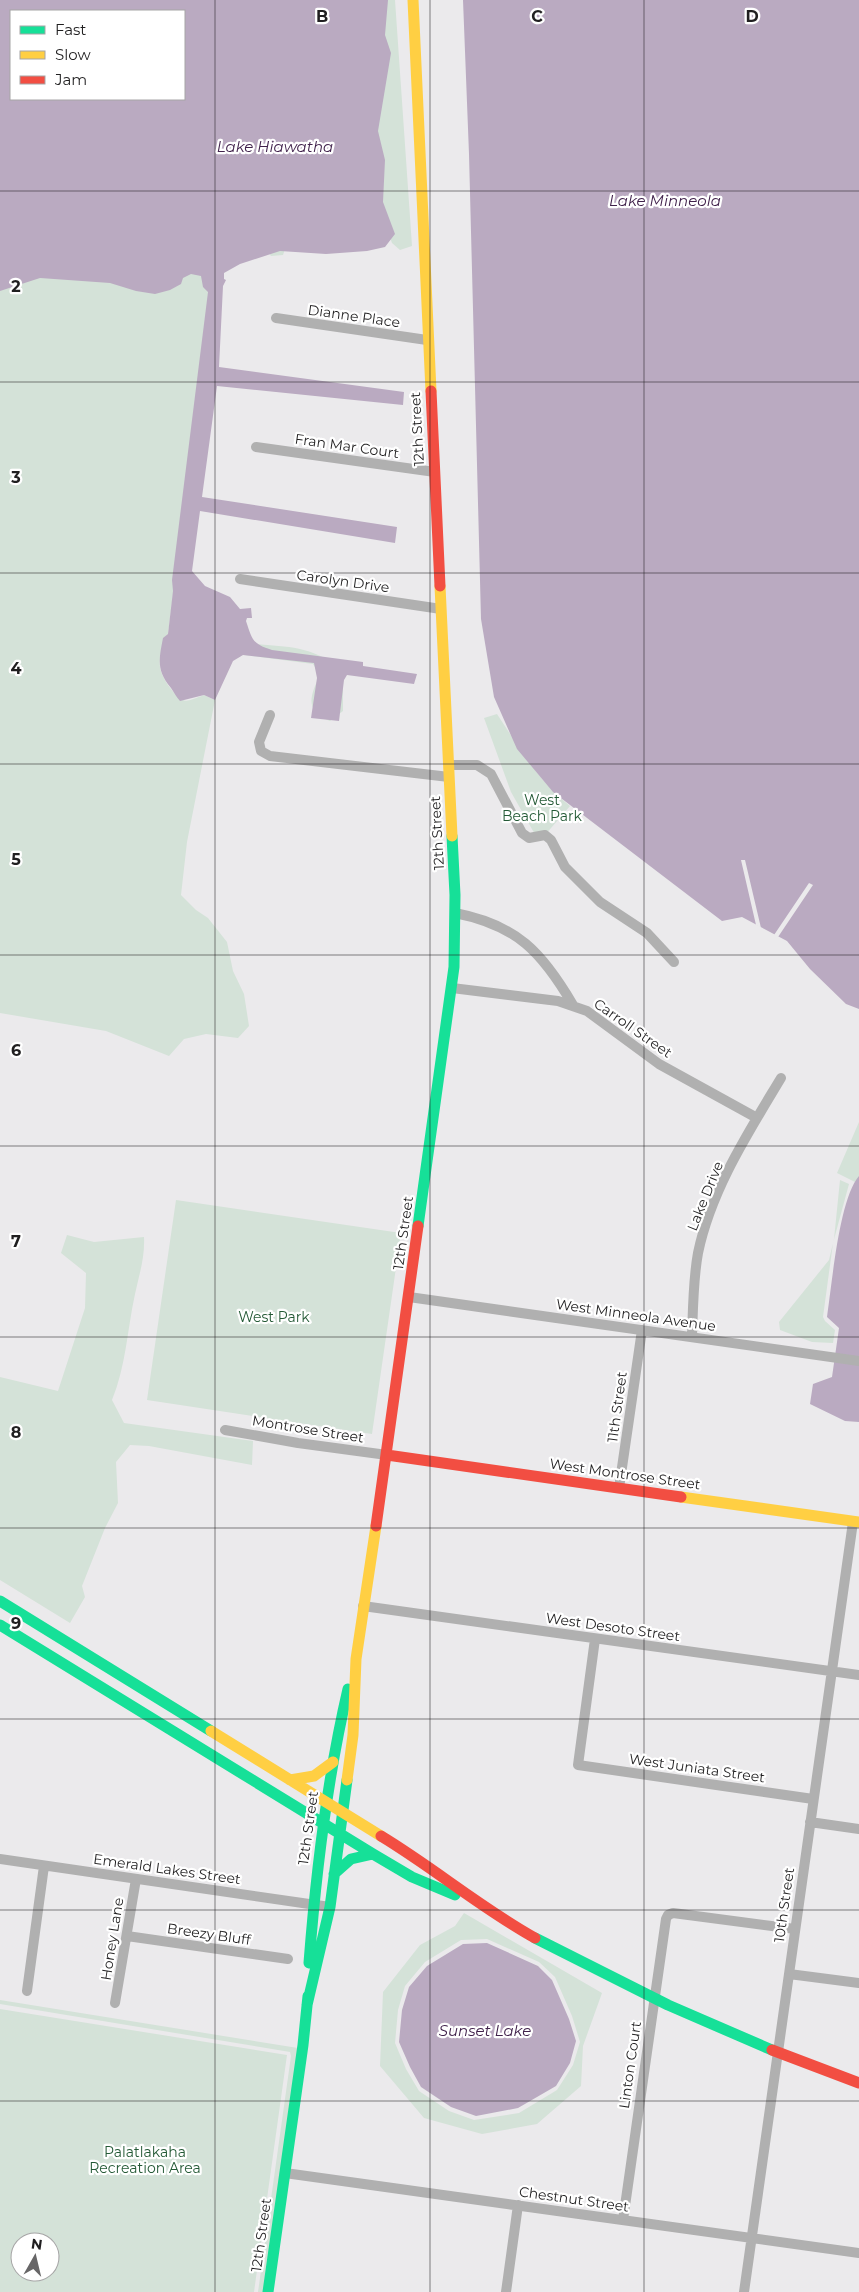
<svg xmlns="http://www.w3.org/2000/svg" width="859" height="2292" font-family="Montserrat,sans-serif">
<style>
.green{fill:#d4e2d8;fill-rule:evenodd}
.water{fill:#baaac1;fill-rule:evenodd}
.pier{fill:#ebeaec}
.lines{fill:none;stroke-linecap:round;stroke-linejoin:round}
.street{stroke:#b0b0b0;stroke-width:10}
.fast{stroke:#16e098;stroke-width:11}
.slow{stroke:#ffcf43;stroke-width:11}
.jam{stroke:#f24e42;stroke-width:11}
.grid{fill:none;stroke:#201f20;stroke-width:1;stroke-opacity:0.55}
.labels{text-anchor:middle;stroke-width:4.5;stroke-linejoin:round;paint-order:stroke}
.street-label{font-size:14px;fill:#201f20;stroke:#fff}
.park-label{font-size:14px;fill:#235935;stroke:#fff}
.water-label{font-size:15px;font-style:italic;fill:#40214b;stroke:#fff}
.grid-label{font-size:16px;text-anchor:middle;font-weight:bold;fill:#201f20;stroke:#fff;stroke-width:4.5;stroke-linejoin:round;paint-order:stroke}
</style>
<rect width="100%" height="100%" fill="#ebeaec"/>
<!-- green -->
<path class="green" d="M377 0H395L412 246 400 250 392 243 388 232 287 243 283 255 271 256 266 249Z
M0 267H193L207 279 209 310 168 634C159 659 154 666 171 689 184 705 185 702 204 695L215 700 187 842 181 895 196 910 208 918 227 942 233 971 244 994 249 1026 238 1038 206 1034 184 1039 169 1056 106 1031 0 1013Z
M255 644C290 647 309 646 339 667L343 690V711L330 721C304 711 310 696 320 675L313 664 244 655Z
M497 714C519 747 538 781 570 806L545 835 537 838 511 792 484 718Z
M859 1122V1184L837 1173Z
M840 1180 849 1184 833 1243 823 1317 825 1321 835 1330 833 1343 812 1342 780 1330 779 1322 829 1260 834 1239Z
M176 1200 401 1233 372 1434 147 1400Z
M67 1235 94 1242 144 1237C145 1258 139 1275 135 1294 127 1331 126 1366 112 1400L124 1423 253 1441 252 1465 149 1446 130 1445 116 1462 118 1503 105 1528 82 1586 85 1597 70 1623 0 1580V1377L58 1391 85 1308 86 1273 61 1253Z
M464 1913 602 1993 583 2046 581 2086 537 2124 482 2134 424 2118 380 2066 383 1992 420 1945 455 1926ZM487 1939 539 1962 555 1977 572 2016 580 2042 573 2065 557 2090 519 2113 474 2120 449 2111 419 2091 406 2069 395 2043 398 2010 405 1986 425 1962 461 1940Z
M0 2000 298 2048 263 2292H258L291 2056 290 2052 0 2004Z
M0 2009 287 2055 254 2292H0ZM20 2242H50V2272H20Z"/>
<!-- water -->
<path class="water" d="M0 0H388L385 35 391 53 378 131 385 160 383 202 395 234 385 247 367 251 326 254 280 251 240 264 224 273V279L226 280 223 286 219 367 404 392 403 405 217 386 202 497 397 527 395 543 200 511 192 571 205 586 230 597 240 609 251 608 252 618H247L246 621C252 639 252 644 272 650L363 662V666L417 674 414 684 347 675 344 680 339 721 311 718 317 678 314 663 243 655 233 661 215 700 204 695 180 701C176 697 174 692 171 688 156 670 159 659 163 638L168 634 173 591 172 580 208 292 203 287 201 276 191 274 183 278 181 284 170 290 155 294 136 291 110 283 40 278 0 291ZM184 11V99H11V11Z
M463 0H859V1009L846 1004 810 969 787 941 742 917 722 921 553 792 517 749 494 697 481 619 469 154Z
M859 1176V1422L845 1421 810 1404 813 1384 832 1377 839 1328 827 1317C832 1284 839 1199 859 1176Z
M487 1943 538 1966 552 1980 569 2019 576 2041 570 2063 556 2086 518 2108 476 2116 451 2107 421 2087 410 2067 399 2042 402 2010 409 1987 427 1966 463 1944Z"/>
<!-- pier -->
<path class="pier" d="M741 860H745L761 928 756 925Z
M809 883 813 885 778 937 774 935Z"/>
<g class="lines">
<!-- street -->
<path class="street" d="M276 318 427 340
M256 447 435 472
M240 579 441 609
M270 715 259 742 261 751 270 756 449 777
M449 765H477L491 774 522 833 529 838 545 835 551 840 565 867 600 902 647 933 674 962
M455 913C517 925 542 952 573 1005
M452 988 558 1001 587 1011 659 1064 757 1118
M409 1297 859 1361
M692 1337C693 1309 693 1280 698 1253 711 1190 748 1133 781 1078
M225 1430 298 1443 387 1455
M619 1488 642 1330
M363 1606 859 1675
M595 1639 578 1765 813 1799
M810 1822 859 1829
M0 1859 330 1907
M127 1936 288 1959
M789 1974 859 1983
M27 1991 44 1866
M115 2003 136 1879
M285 2173 859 2253
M623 2220 666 1919 668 1915 673 1913 795 1929
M506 2292 518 2205
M744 2292 853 1522"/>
<!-- fast -->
<path class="fast" d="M418 1226 454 967 455 895 452 836
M0 1601 211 1731
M0 1625 373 1854 412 1877 455 1895
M334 1874 351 1859 373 1854
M535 1938 668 2005 772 2050
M309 1963C316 1871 327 1779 348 1689
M307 2005 330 1907 347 1780
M268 2292 303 2045 308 1996"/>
<!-- slow -->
<path class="slow" d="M413 0 431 391
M440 586 452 836
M681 1497 859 1522
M211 1731 381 1836
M290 1780 314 1776 333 1762
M347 1780 353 1735 356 1659 376 1526"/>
<!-- jam -->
<path class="jam" d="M431 391 440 586
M387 1455 681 1497
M376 1526 418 1226
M381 1836C434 1868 481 1908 535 1938
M772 2050 859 2083"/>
</g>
<!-- grid -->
<path class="grid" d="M215 0V2292M430 0V2292M644 0V2292M0 191H859M0 382H859M0 573H859M0 764H859M0 955H859M0 1146H859M0 1337H859M0 1528H859M0 1719H859M0 1910H859M0 2101H859"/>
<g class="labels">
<!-- street labels -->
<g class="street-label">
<text transform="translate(354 316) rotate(8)" y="5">Dianne Place</text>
<text transform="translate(417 429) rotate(-93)" y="5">12th Street</text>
<text transform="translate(347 446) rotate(8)" y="5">Fran Mar Court</text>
<text transform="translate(343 581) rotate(8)" y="5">Carolyn Drive</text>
<text transform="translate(437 833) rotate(-93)" y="5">12th Street</text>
<text transform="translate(633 1028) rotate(35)" y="5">Carroll Street</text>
<text transform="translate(705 1196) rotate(-68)" y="5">Lake Drive</text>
<text transform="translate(403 1233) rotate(-82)" y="5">12th Street</text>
<text transform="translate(636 1315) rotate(8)" y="5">West Minneola Avenue</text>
<text transform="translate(617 1407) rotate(-82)" y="5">11th Street</text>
<text transform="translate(308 1429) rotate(9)" y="5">Montrose Street</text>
<text transform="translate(625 1474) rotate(8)" y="5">West Montrose Street</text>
<text transform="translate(613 1627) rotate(8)" y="5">West Desoto Street</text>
<text transform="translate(697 1768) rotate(8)" y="5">West Juniata Street</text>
<text transform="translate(308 1828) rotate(-82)" y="5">12th Street</text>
<text transform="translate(167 1869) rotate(8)" y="5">Emerald Lakes Street</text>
<text transform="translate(784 1905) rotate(-82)" y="5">10th Street</text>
<text transform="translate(209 1934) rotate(8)" y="5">Breezy Bluff</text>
<text transform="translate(112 1939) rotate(-81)" y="5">Honey Lane</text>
<text transform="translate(630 2065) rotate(-82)" y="5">Linton Court</text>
<text transform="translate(574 2199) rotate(8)" y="5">Chestnut Street</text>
<text transform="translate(261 2235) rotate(-82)" y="5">12th Street</text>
</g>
<!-- park labels -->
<g class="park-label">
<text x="542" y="805">West<tspan x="542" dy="16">Beach Park</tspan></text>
<text x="274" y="1322">West Park</text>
<text x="145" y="2157">Palatlakaha<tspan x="145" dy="16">Recreation Area</tspan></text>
</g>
<!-- water labels -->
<g class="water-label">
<text x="275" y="152">Lake Hiawatha</text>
<text x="665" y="206">Lake Minneola</text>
<text x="485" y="2036">Sunset Lake</text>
</g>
</g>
<g class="grid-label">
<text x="322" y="22">B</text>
<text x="537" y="22">C</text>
<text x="752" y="22">D</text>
<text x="16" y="292">2</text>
<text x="16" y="483">3</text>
<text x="16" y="674">4</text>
<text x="16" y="865">5</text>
<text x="16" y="1056">6</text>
<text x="16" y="1247">7</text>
<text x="16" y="1438">8</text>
<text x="16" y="1629">9</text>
</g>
<!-- legend -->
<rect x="10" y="10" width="175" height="90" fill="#ffffff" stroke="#a6a5a6"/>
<rect x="20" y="26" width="25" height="8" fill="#16e098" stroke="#a6a5a6"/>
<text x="55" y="35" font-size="15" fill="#201f20">Fast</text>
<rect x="20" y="51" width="25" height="8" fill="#ffcf43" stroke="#a6a5a6"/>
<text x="55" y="60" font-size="15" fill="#201f20">Slow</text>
<rect x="20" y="76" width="25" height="8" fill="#f24e42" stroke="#a6a5a6"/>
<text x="55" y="85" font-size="15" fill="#201f20">Jam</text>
<!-- north arrow -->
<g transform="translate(35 2257) rotate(8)"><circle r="24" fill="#ffffff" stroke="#a6a5a6"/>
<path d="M0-4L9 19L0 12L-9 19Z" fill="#676667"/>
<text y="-8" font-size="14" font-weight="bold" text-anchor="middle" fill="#201f20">N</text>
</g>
</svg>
